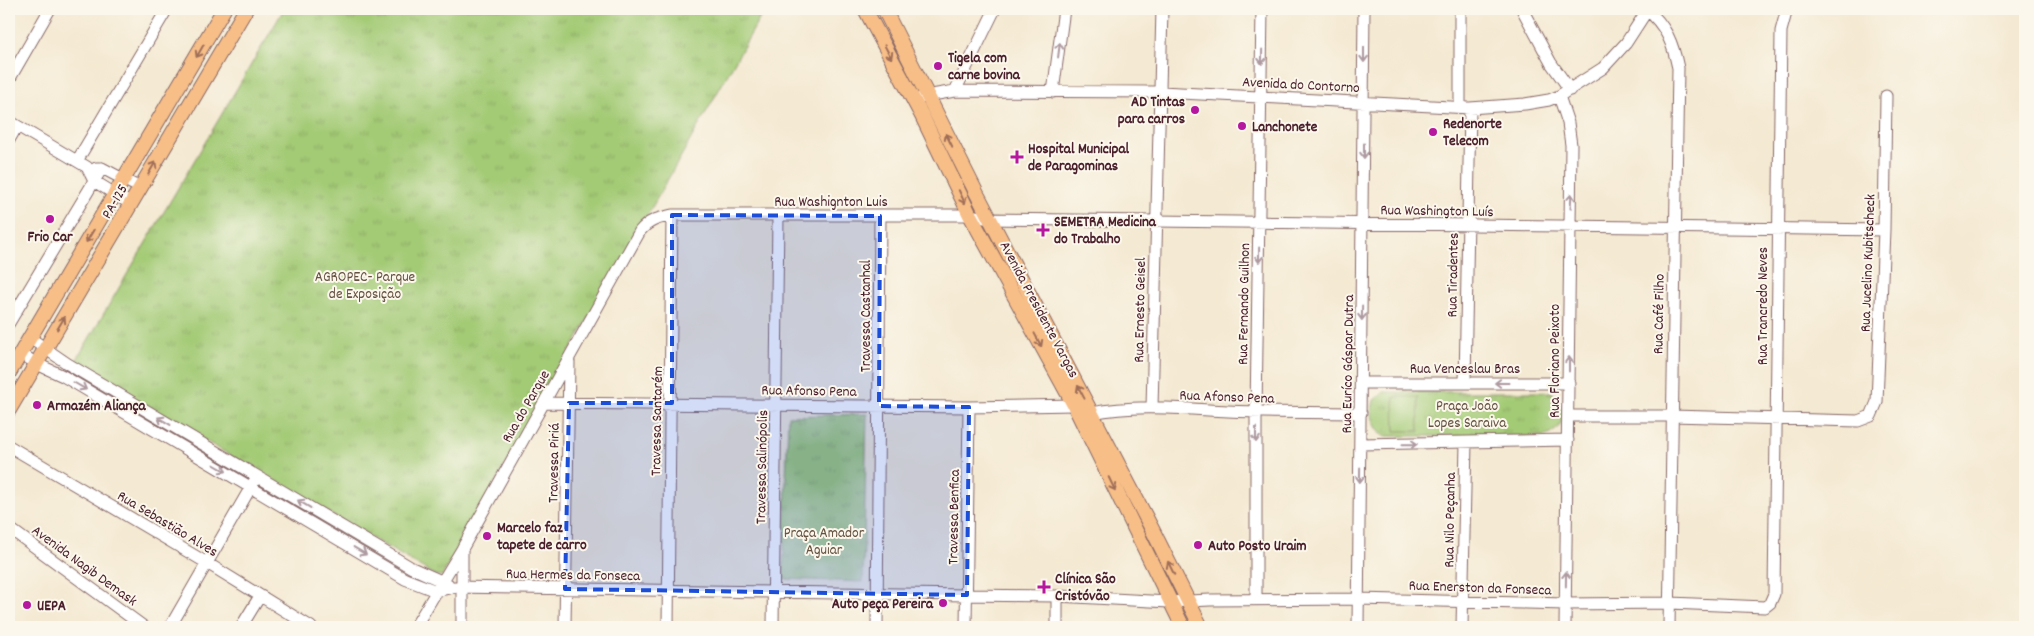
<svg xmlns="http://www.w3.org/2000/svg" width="2034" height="636" font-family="Dekko,sans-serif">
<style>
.grass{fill:url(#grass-tufts);stroke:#767450}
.garden{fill:#a3ca75;stroke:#767450}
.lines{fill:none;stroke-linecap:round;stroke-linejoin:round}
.minor-casing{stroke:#866665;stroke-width:13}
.major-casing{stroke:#866665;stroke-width:16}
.minor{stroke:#fff;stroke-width:11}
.major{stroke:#f7be87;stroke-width:14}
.oneway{stroke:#ae9aa0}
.oneway2{stroke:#a06e59}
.marked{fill:#1d4ed8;fill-opacity:0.2;stroke:#1d4ed8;stroke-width:4;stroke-dasharray:10 6;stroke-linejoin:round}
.poi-dot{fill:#b5179e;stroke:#fbf7ec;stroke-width:2}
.labels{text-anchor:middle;stroke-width:4;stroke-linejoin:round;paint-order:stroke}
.poi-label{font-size:15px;font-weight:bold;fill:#4a1f2b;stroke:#fbf7ec;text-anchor:start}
.street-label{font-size:15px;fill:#4a1f2b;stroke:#fbf7ec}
.park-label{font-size:15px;fill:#655241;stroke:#fbf7ec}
</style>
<defs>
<pattern id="grass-tufts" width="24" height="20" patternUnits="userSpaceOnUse" patternTransform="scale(1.25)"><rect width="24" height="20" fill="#a3ca75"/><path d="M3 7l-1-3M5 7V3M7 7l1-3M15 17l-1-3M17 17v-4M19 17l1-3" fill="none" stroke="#8ead65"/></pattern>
</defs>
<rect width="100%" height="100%" fill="#fbf7ec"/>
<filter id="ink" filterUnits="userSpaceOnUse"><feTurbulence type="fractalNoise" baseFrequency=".02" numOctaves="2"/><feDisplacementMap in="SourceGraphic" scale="10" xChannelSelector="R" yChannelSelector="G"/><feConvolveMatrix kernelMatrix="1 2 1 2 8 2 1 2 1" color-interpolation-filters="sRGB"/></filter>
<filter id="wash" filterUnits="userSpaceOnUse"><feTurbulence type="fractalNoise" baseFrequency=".0096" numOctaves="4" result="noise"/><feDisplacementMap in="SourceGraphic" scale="20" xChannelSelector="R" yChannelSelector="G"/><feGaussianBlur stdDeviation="1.12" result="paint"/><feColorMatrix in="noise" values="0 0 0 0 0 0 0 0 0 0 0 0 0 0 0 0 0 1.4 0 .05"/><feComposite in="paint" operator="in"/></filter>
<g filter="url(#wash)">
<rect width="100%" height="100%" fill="#f4e9d2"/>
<!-- grass -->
<path class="grass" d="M284 9H765L442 576 435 575 74 364Z
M1384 392H1552C1566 408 1568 426 1546 436H1383C1372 423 1370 416 1374 400Z
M867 414 863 582 783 579 788 416Z"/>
<!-- garden -->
<path class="garden" d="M1394 397H1418L1419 431H1395Z"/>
</g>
<g filter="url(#ink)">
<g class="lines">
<defs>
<path id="minor" d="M1522 9 1551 63 1570 90
M1646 9C1666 25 1673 44 1678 68L1669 627
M9 80 50 9
M955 91 995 9
M1053 92 1064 9
M1559 96 1568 123 1571 145 1565 627
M914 101 926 96 955 91 1161 92 1470 108 1525 104 1549 100 1559 96 1603 68 1626 43 1648 9
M1460 107V9
M9 121 87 167 94 181 131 204
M9 140 17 126
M77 161 167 9
M96 168H102L140 188
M9 323 102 168
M30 338 68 364 412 568 448 584
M20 353 37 364 63 376 405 579 436 591 454 587 967 595 1057 596 1169 602 1210 600 1358 599 1565 604 1670 603 1765 607 1770 603 1774 594 1781 31 1787 9
M1362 383H1569
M1465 383 1470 108
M544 403 969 407 1074 405
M1152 408 1162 9
M1092 413C1136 404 1183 409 1228 411 1273 413 1317 412 1361 413
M1569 416H1671L1858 421 1871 416 1877 402 1884 230 1886 96
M1361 444 1568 440
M9 446 207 563 311 627
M9 528 144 627
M462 549V627
M1256 599V412L1262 9
M170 627 255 480
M241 627 260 596
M415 627 462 549 640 231C649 220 659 218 672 215H970L990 219 1884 230
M565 627 569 362
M668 627 672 215
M773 627 778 216
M877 627 880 216
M966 627 969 407
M1057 627V596
M1358 627 1364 9
M1462 627 1466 443"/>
<path id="major" d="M865 9 922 116 970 215 1074 405 1183 627
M884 9 976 192 1152 529 1201 627
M9 373 224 9
M9 410 246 9"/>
</defs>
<!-- minor casing -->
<use href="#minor" class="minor-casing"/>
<!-- major casing -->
<use href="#major" class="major-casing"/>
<!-- minor -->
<use href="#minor" class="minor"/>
<!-- major -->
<use href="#major" class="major"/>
</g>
<!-- one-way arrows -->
<defs><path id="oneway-shaft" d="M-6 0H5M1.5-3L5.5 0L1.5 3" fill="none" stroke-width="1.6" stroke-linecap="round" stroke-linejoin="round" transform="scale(1.25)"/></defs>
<g class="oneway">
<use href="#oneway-shaft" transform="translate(1059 50) rotate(-83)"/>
<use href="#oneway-shaft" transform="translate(1364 55) rotate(90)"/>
<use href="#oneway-shaft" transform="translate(1262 57) rotate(91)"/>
<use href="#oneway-shaft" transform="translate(1364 151) rotate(90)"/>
<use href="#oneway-shaft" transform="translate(1571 201) rotate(-86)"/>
<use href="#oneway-shaft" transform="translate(1259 255) rotate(91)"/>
<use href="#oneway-shaft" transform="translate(1362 313) rotate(91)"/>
<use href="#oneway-shaft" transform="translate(1569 364) rotate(-90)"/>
<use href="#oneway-shaft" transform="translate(1502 383) rotate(180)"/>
<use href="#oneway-shaft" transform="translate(80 386) rotate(30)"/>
<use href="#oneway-shaft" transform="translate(164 421) rotate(-149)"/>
<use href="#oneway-shaft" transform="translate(1256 435) rotate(90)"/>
<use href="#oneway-shaft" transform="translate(1410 444) rotate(-1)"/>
<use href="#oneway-shaft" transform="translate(220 468) rotate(30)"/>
<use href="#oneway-shaft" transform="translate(1360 475) rotate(91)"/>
<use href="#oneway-shaft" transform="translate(304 504) rotate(-149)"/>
<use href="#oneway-shaft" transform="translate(360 551) rotate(31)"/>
<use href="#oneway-shaft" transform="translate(1566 579) rotate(-89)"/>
</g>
<g class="oneway2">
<use href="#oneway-shaft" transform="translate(200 51) rotate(120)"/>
<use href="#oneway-shaft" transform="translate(888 52) rotate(62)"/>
<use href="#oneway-shaft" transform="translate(949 140) rotate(-117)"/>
<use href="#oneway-shaft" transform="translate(152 168) rotate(-60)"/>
<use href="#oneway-shaft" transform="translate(962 197) rotate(65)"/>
<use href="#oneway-shaft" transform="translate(90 236) rotate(121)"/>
<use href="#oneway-shaft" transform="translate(61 323) rotate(-59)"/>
<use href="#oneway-shaft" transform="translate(1038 340) rotate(62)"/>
<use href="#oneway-shaft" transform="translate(1081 392) rotate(-118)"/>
<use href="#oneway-shaft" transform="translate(1112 484) rotate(64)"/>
<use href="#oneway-shaft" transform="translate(1171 568) rotate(-116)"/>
</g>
</g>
<!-- marked area -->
<path class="marked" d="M672 215 880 216 879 406 969 407 967 595 565 589 569 403H672Z"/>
<!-- markers -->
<g class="poi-dot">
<circle cx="938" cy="66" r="5"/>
<circle cx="1195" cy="110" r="5"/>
<circle cx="1242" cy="126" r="5"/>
<circle cx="1433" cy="132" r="5"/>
<path d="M1014.5 149.5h5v5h5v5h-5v5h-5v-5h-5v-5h5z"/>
<circle cx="50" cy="219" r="5"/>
<path d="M1040.5 222.5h5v5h5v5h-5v5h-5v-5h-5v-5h5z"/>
<circle cx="37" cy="405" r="5"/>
<circle cx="487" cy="536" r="5"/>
<circle cx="1198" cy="545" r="5"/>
<path d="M1041.5 579.5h5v5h5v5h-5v5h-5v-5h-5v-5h5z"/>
<circle cx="943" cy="603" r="5"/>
<circle cx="27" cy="605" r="5"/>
</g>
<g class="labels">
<!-- poi labels -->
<g class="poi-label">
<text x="948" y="62">Tigela com<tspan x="948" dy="17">carne bovina</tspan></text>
<text x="1185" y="106" text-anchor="end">AD Tintas<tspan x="1185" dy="17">para carros</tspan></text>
<text x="1443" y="128">Redenorte<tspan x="1443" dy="17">Telecom</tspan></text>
<text x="1252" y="131">Lanchonete</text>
<text x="1028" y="153">Hospital Municipal<tspan x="1028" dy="17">de Paragominas</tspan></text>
<text x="1054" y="226">SEMETRA Medicina<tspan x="1054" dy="17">do Trabalho</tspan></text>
<text x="50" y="241" text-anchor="middle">Frio Car</text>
<text x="47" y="410">Armazém Aliança</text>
<text x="497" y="532">Marcelo faz<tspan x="497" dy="17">tapete de carro</tspan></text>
<text x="1208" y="550">Auto Posto Uraim</text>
<text x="1055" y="583">Clínica São<tspan x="1055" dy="17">Cristóvão</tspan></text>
<text x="933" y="608" text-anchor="end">Auto peça Pereira</text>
<text x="37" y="610">UEPA</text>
</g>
<!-- street labels -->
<g class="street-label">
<text transform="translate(1301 84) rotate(3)" y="5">Avenida do Contorno</text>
<text transform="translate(114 201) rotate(-60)" y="5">PA-125</text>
<text x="831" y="206">Rua Washignton Luis</text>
<text transform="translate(1437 210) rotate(1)" y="5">Rua Washington Luís</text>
<text transform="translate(1867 263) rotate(-88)" y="5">Rua Jucelino Kubitscheck</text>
<text transform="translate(1452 275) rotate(-89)" y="5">Rua Tiradentes</text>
<text transform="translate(1243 304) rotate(-89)" y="5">Rua Fernando Guilhon</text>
<text transform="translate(1762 306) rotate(-90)" y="5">Rua Trancredo Neves</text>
<text transform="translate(1040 309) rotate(62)" y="5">Avenida Presidente Vargas</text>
<text transform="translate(1139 310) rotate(-89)" y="5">Rua Ernesto Geisel</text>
<text transform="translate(1658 314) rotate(-89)" y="5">Rua Café Filho</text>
<text transform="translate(865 316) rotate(-90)" y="5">Travessa Castanhal</text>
<text transform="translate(1554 361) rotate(-90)" y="5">Rua Floriano Peixoto</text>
<text transform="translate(1347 364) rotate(-89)" y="5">Rua Euríco Gáspar Dutra</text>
<text x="1465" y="373">Rua Venceslau Bras</text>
<text transform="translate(809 390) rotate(1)" y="5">Rua Afonso Pena</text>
<text transform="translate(1227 396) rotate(2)" y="5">Rua Afonso Pena</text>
<text transform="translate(525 406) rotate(-60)" y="5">Rua do Parque</text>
<text transform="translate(656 421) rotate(-89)" y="5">Travessa Santarém</text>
<text transform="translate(553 463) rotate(-89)" y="5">Travessa Piriá</text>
<text transform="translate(761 467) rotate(-89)" y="5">Travessa Salinópolis</text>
<text transform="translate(953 517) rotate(-89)" y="5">Travessa Benfica</text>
<text transform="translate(1449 520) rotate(-89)" y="5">Rua Nilo Peçanha</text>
<text transform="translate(168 523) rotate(31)" y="5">Rua Sebastião Alves</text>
<text transform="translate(85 565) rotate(36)" y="5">Avenida Nagib Demask</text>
<text transform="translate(573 574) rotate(1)" y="5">Rua Hermes da Fonseca</text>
<text transform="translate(1480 587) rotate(2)" y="5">Rua Enerston da Fonseca</text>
</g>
<!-- park labels -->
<g class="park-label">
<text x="365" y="281">AGROPEC- Parque<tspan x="365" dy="17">de Exposição</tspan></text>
<text x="1467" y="410">Praça João<tspan x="1467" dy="17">Lopes Saraiva</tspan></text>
<text x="824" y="537">Praça Amador<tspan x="824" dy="17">Aguiar</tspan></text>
</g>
</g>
<!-- margin -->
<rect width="2034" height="636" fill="none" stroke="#fbf7ec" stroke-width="30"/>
</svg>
